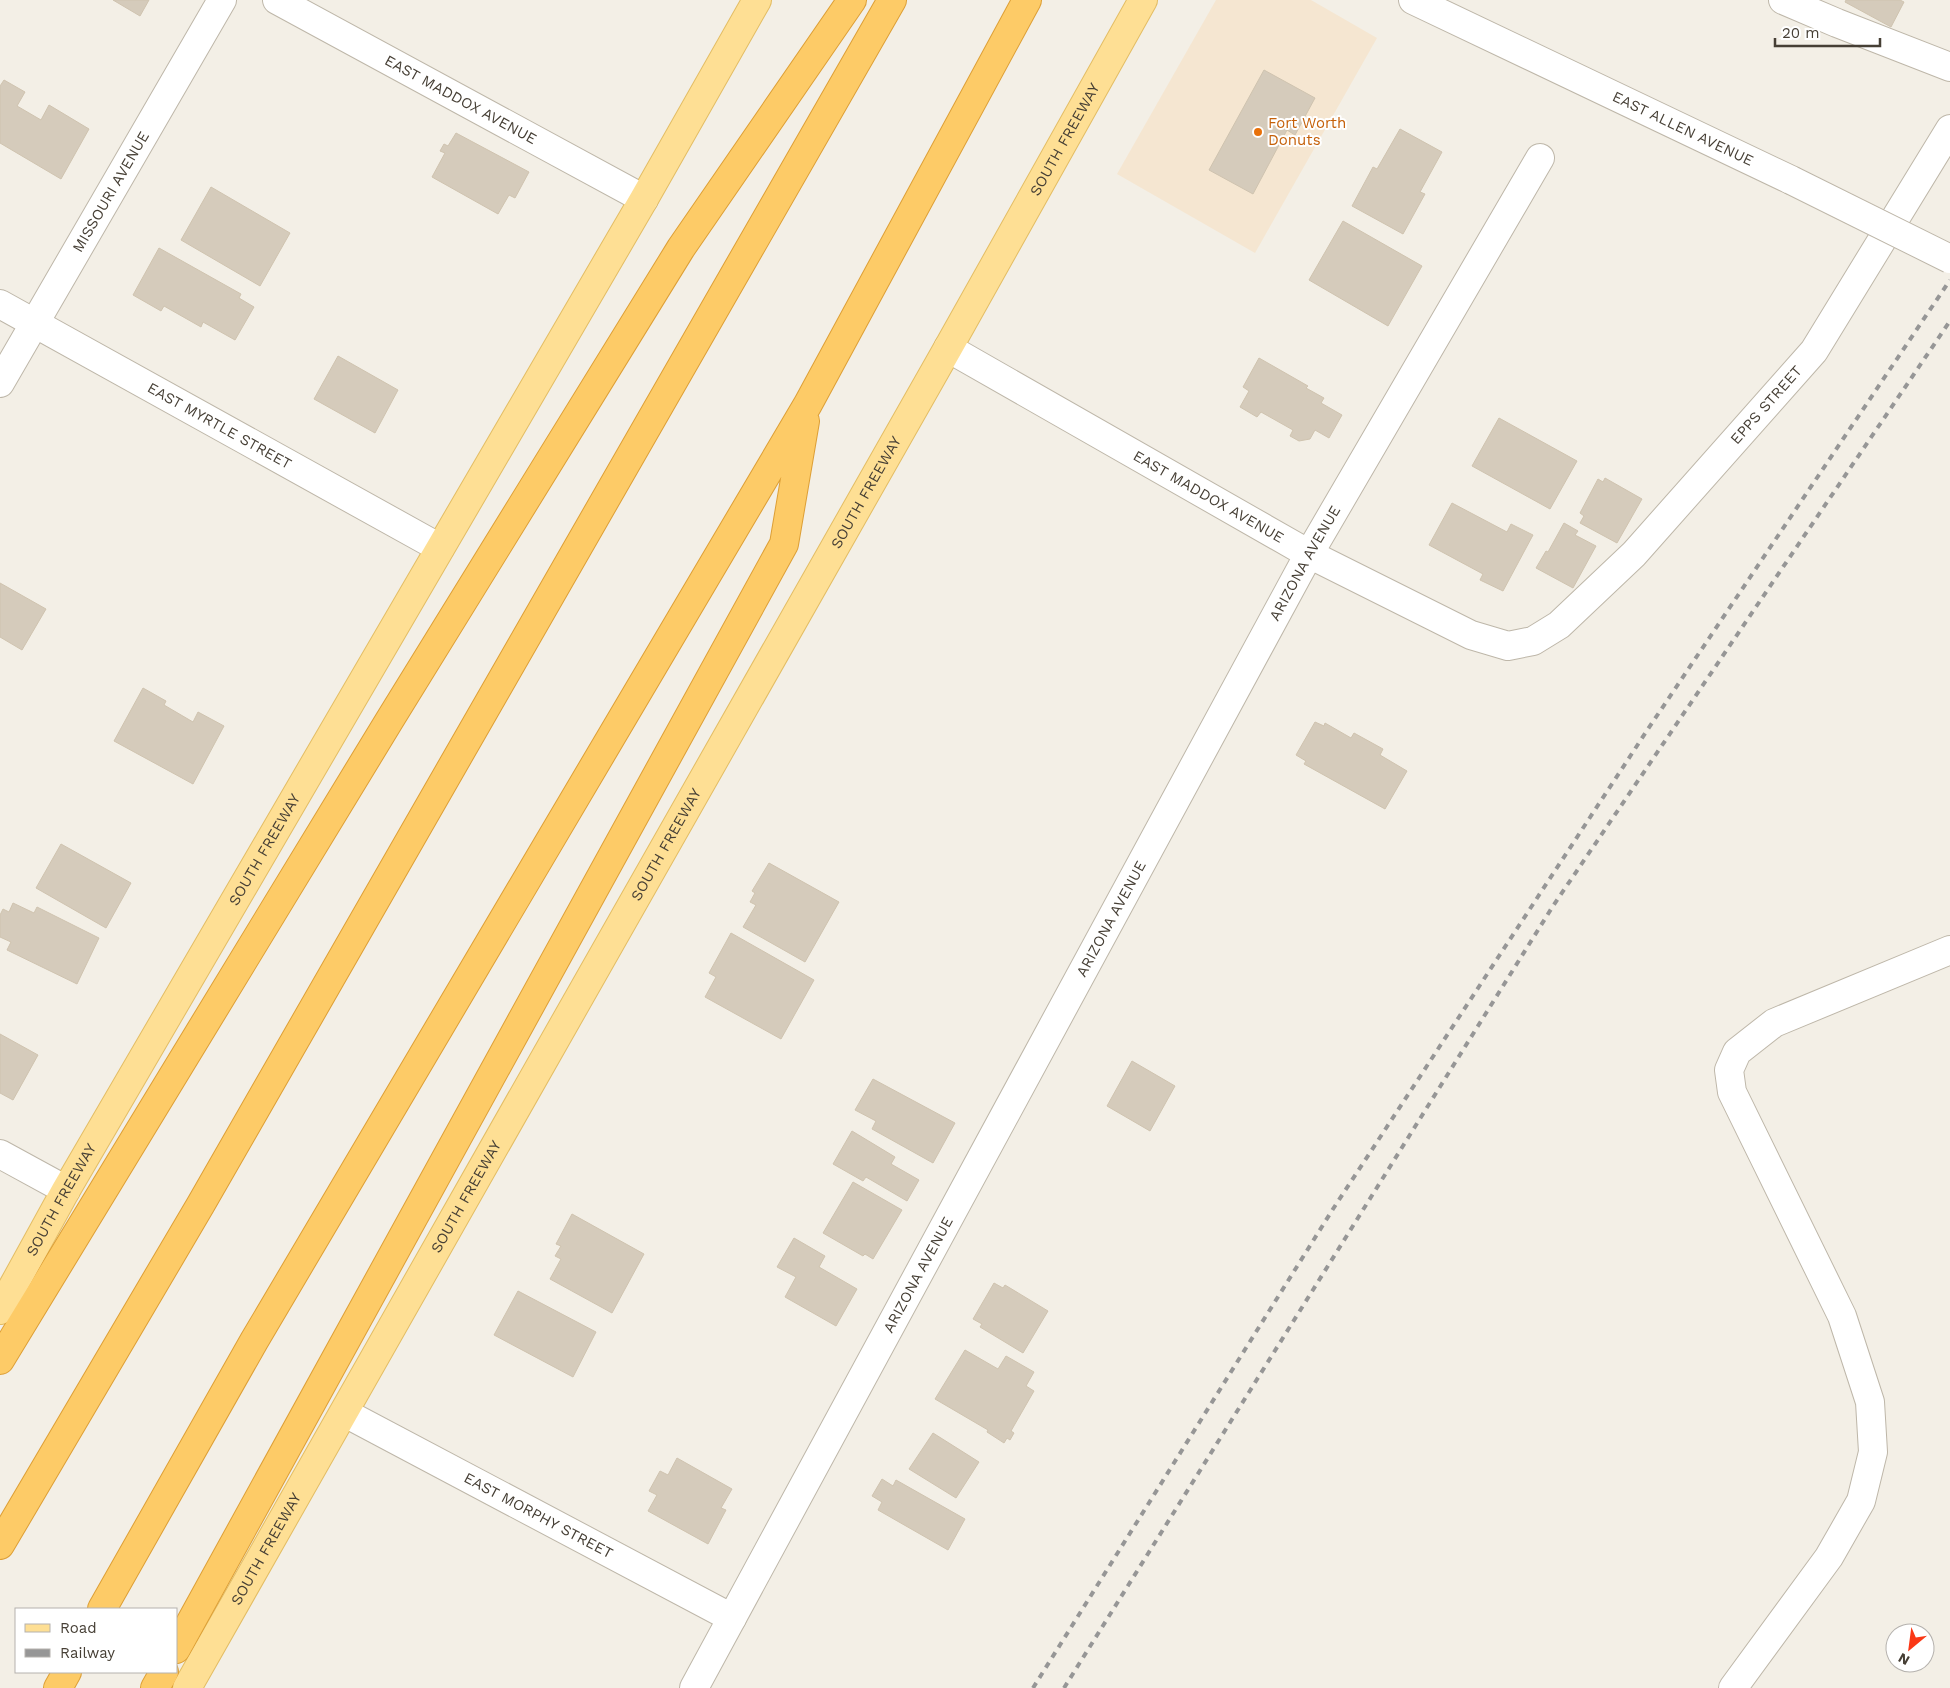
<svg xmlns="http://www.w3.org/2000/svg" width="1950" height="1688" font-family="'Work Sans',sans-serif">
<style>
.commercial{fill:#f5e6d1}
.building{fill:#d5cbbb;stroke:#cfc3af}
.lines{fill:none;stroke-linecap:round;stroke-linejoin:round}
.minor-casing{stroke:#beb7a9;stroke-width:30}
.major-casing{stroke:#e3bd64;stroke-width:30}
.highway-casing{stroke:#dd9f36;stroke-width:30}
.minor{stroke:#fff;stroke-width:28}
.major{stroke:#fedf94;stroke-width:28}
.highway{stroke:#fdcb67;stroke-width:28}
.rail{stroke:#969696;stroke-width:4;stroke-dasharray:6 6;stroke-linecap:butt}
.minor-bridge-casing{stroke:#beb7a9;stroke-width:30;stroke-linecap:butt}
.minor-bridge{stroke:#fff;stroke-width:28}
.food-dot{fill:#e8710a;stroke:#fff;stroke-width:2}
.labels{text-anchor:middle;stroke-width:4;stroke-linejoin:round;paint-order:stroke}
.street-label{font-size:15px;fill:#463f35;stroke:#fff}
.food-label{font-size:15px;fill:#c56008;stroke:#fff;text-anchor:start}
</style>
<rect width="100%" height="100%" fill="#f3efe6"/>
<!-- commercial -->
<path class="commercial" d="M1216 0H1311L1377 38 1255 253 1117 174Z"/>
<!-- building -->
<path class="building" d="M113 0H149L140 16Z
M1846 0H1900L1904 2 1891 27 1845 2Z
M1264 70 1315 98 1295 135 1287 130 1253 194 1209 170Z
M4 80 25 92 17 106 41 120 49 105 89 129 61 179 0 143V86Z
M1400 129 1442 152 1420 192 1425 194 1403 234 1352 206 1373 167 1377 169Z
M456 133 529 172 515 198 509 195 498 214 432 177 445 153 440 151 444 144 448 146Z
M211 187 290 233 260 286 181 240Z
M1343 221 1422 266 1388 326 1309 280Z
M159 248 241 294 239 298 254 307 235 340 203 322 201 327 164 306 161 311 133 295Z
M338 356 398 390 375 433 314 399Z
M1259 358 1308 386 1306 388 1324 398 1321 403 1342 415 1329 438 1315 430 1310 439 1299 441 1290 436 1293 430 1261 412 1257 417 1240 407 1249 391 1243 387Z
M1499 418 1577 461 1550 509 1472 466Z
M1605 478 1642 499 1617 543 1580 523 1584 516 1580 513 1598 479 1603 482Z
M1452 503 1507 532 1511 524 1533 535 1503 591 1480 580 1483 574 1429 545Z
M1564 523 1578 531 1575 535 1596 546 1573 588 1536 568 1546 551 1548 552Z
M0 583 46 609 22 650 0 637Z
M143 688 166 701 164 705 193 722 198 712 224 726 193 784 114 741Z
M1315 722 1324 726 1325 723 1351 738 1354 733 1383 749 1380 755 1407 771 1385 809 1304 764 1306 761 1296 755Z
M61 844 131 883 106 928 36 888Z
M769 863 839 902 805 962 743 927 756 905 750 902 755 893 752 891Z
M13 903 34 913 37 907 99 938 77 984 7 950 11 942 0 937V915L3 909 9 912Z
M731 933 814 980 781 1039 705 997 716 977 709 973Z
M0 1034 38 1055 13 1100 0 1093Z
M1132 1061 1175 1086 1150 1131 1107 1106Z
M873 1079 955 1123 933 1163 872 1129 876 1121 855 1110Z
M852 1131 895 1157 891 1164 919 1180 907 1201 866 1177 863 1181 833 1164Z
M853 1182 902 1210 873 1259 865 1254 863 1256 823 1233Z
M572 1214 644 1254 612 1313 550 1279 561 1259 555 1256 561 1246 556 1244Z
M794 1238 825 1256 819 1267 857 1289 836 1326 785 1297 796 1277 777 1267Z
M994 1283 1003 1288 1005 1285 1048 1311 1023 1353 980 1327 982 1324 973 1319Z
M518 1291 596 1332 573 1377 494 1335Z
M965 1350 998 1369 1006 1356 1034 1372 1026 1386 1034 1391 1011 1431 1014 1433 1010 1440 1007 1438 1004 1443 987 1432 988 1430 935 1399Z
M933 1433 979 1462 956 1498 909 1469Z
M677 1458 732 1489 721 1508 726 1510 708 1544 648 1511 657 1495 649 1491 660 1471 668 1475Z
M882 1479 893 1486 896 1480 965 1519 948 1550 878 1510 882 1502 872 1496Z"/>
<g class="lines">
<defs>
<g id="minor">
<path id="s1" d="M277 0 644 199"/>
<path id="s2" d="M1413 0 1791 180"/>
<path d="M1783 0 1837 23 1950 67"/>
<path id="s3" d="M0 304 440 548"/>
<path id="s4" d="M948 348 1309 554 1471 635 1508 646 1533 641 1559 625 1634 554 1814 351 1950 129"/>
<path id="s5" d="M0 383 222 0"/>
<path d="M0 1154 66 1190"/>
<path id="s6" d="M345 1413 732 1618"/>
<path id="s7" d="M694 1688 1309 554 1540 158"/>
<path d="M1733 1688 1829 1557 1861 1501 1873 1452 1870 1402 1842 1316 1732 1092 1729 1070 1737 1052 1774 1023 1950 950"/>
</g>
<g id="major">
<path id="s8" d="M0 1310 66 1190 644 199 757 0"/>
<path id="s9" d="M187 1688 948 348 1143 0"/>
</g>
<path id="highway" d="M0 1360 389 721 681 248 852 0
M0 1545 201 1204 892 0
M102 1609 254 1341 808 404 1027 0
M176 1649 784 544 805 421
M58 1688 67 1672
M155 1688 164 1672"/>
</defs>
<!-- minor casing -->
<use href="#minor" class="minor-casing"/>
<!-- major casing -->
<use href="#major" class="major-casing"/>
<!-- highway casing -->
<use href="#highway" class="highway-casing"/>
<!-- minor -->
<use href="#minor" class="minor"/>
<!-- major -->
<use href="#major" class="major"/>
<!-- highway -->
<use href="#highway" class="highway"/>
<!-- rail -->
<path class="rail" d="M1033 1688 1333 1209 1648 729 1950 280
M1064 1688 1553 906 1950 321"/>
<defs>
<path id="minor-bridge" d="M1791 180 1950 259"/>
</defs>
<!-- minor-bridge casing -->
<use href="#minor-bridge" class="minor-bridge-casing"/>
<!-- minor-bridge -->
<use href="#minor-bridge" class="minor-bridge"/>
</g>
<!-- markers -->
<circle class="food-dot" cx="1258" cy="132" r="5"/>
<g class="labels">
<!-- street labels -->
<g class="street-label">
<text dy="5" stroke="none"><textPath href="#s1" startOffset="209">EAST MADDOX AVENUE</textPath></text>
<text dy="5" stroke="none"><textPath href="#s2" startOffset="299">EAST ALLEN AVENUE</textPath></text>
<text dy="5" stroke="none"><textPath href="#s9" startOffset="1780">SOUTH FREEWAY</textPath></text>
<text dy="5" stroke="none"><textPath href="#s5" startOffset="221">MISSOURI AVENUE</textPath></text>
<text dy="5" stroke="none"><textPath href="#s4" startOffset="994">EPPS STREET</textPath></text>
<text dy="5" stroke="none"><textPath href="#s3" startOffset="251">EAST MYRTLE STREET</textPath></text>
<text dy="5" stroke="none"><textPath href="#s9" startOffset="1375">SOUTH FREEWAY</textPath></text>
<text dy="5" stroke="none"><textPath href="#s4" startOffset="300">EAST MADDOX AVENUE</textPath></text>
<text dy="5" stroke="none"><textPath href="#s7" startOffset="1280">ARIZONA AVENUE</textPath></text>
<text dy="5" stroke="none"><textPath href="#s9" startOffset="970">SOUTH FREEWAY</textPath></text>
<text dy="5" stroke="none"><textPath href="#s8" startOffset="531">SOUTH FREEWAY</textPath></text>
<text dy="5" stroke="none"><textPath href="#s7" startOffset="875">ARIZONA AVENUE</textPath></text>
<text dy="5" stroke="none"><textPath href="#s9" startOffset="565">SOUTH FREEWAY</textPath></text>
<text dy="5" stroke="none"><textPath href="#s8" startOffset="126">SOUTH FREEWAY</textPath></text>
<text dy="5" stroke="none"><textPath href="#s7" startOffset="470">ARIZONA AVENUE</textPath></text>
<text dy="5" stroke="none"><textPath href="#s6" startOffset="219">EAST MORPHY STREET</textPath></text>
<text dy="5" stroke="none"><textPath href="#s9" startOffset="160">SOUTH FREEWAY</textPath></text>
</g>
<!-- food labels -->
<g class="food-label">
<text x="1268" y="128">Fort Worth<tspan x="1268" dy="17">Donuts</tspan></text>
</g>
</g>
<!-- legend -->
<rect x="15" y="1608" width="162" height="65" fill="#ffffff" stroke="#b5b2ae"/>
<rect x="25" y="1624" width="25" height="8" fill="#fedf94" stroke="#b5b2ae"/>
<text x="60" y="1633" font-size="15" fill="#463f35">Road</text>
<rect x="25" y="1649" width="25" height="8" fill="#969696" stroke="#b5b2ae"/>
<text x="60" y="1658" font-size="15" fill="#463f35">Railway</text>
<!-- north arrow -->
<g transform="translate(1910 1648) rotate(209)"><circle r="24" fill="#ffffff" stroke="#b5b2ae"/>
<path d="M0-4L9 19L0 12L-9 19Z" fill="#fa3816"/>
<text y="-8" font-size="14" font-weight="bold" text-anchor="middle" fill="#463f35">N</text>
</g>
<!-- scale -->
<path d="M1775 38v8h105v-8" fill="none" stroke="#463f35" stroke-width="2.5"/>
<text x="1782" y="38" font-size="15" fill="#463f35" stroke="#ffffff" stroke-width="4" paint-order="stroke">20 m</text>
</svg>
